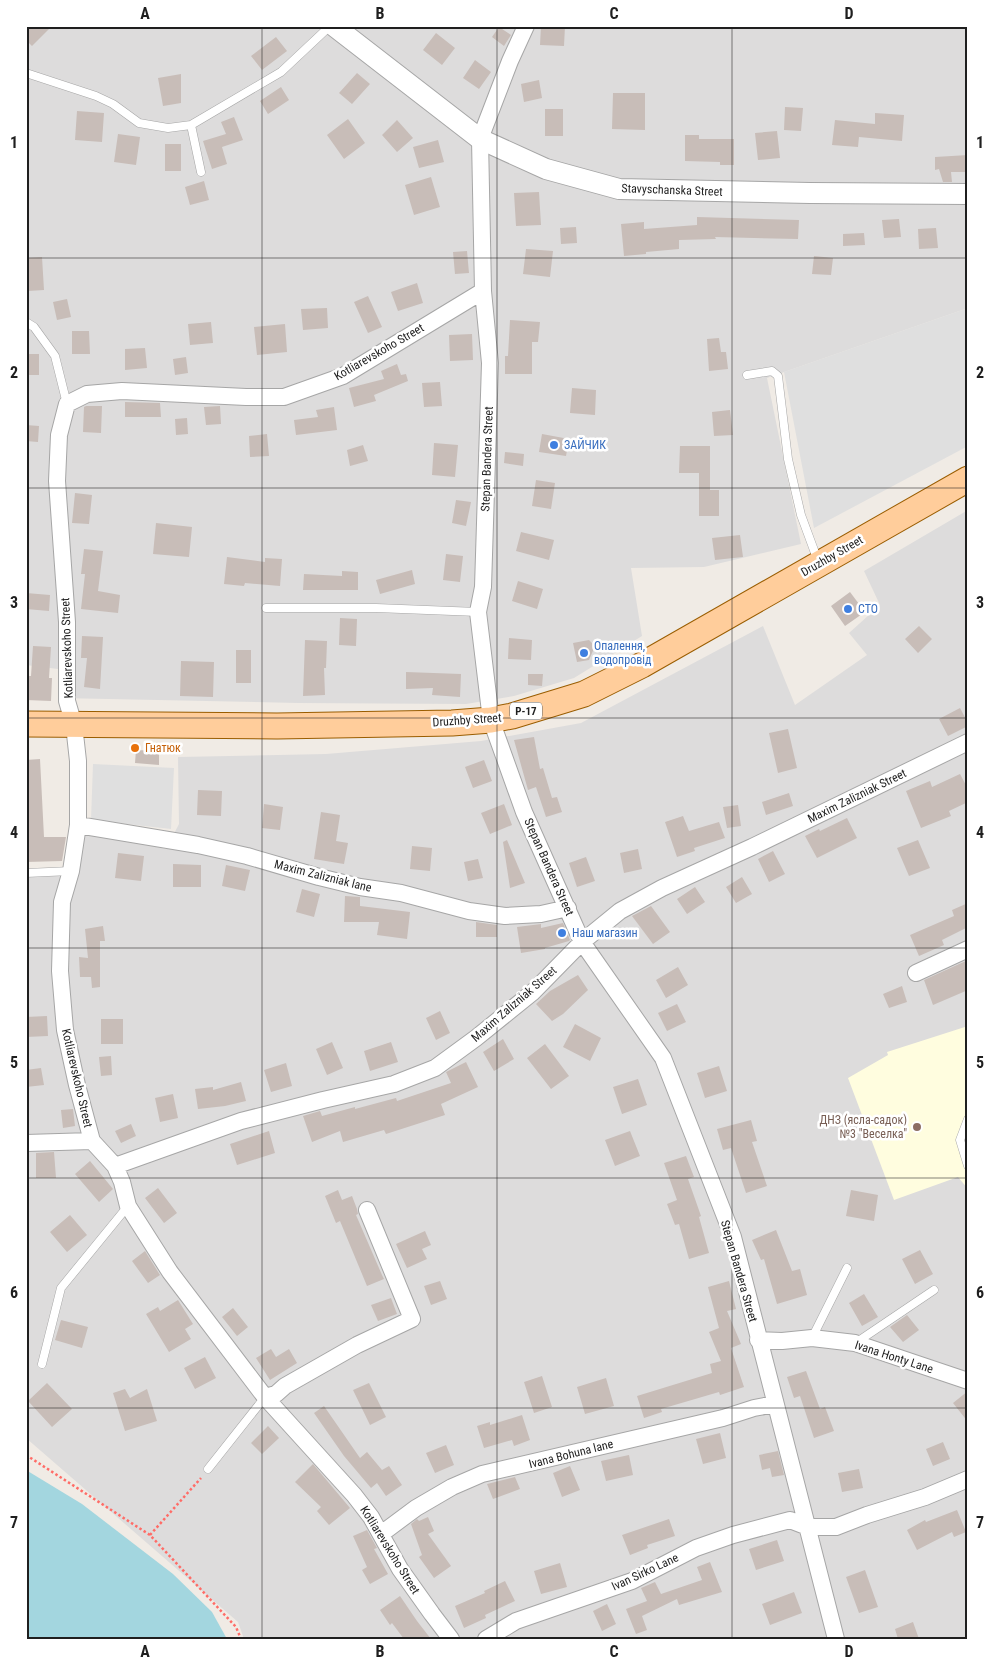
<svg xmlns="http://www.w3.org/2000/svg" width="994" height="1665" font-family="'Roboto Condensed',sans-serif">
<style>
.residential{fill:#dddcdc}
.education{fill:#fffddf}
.parking{fill:#dfdfdf}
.water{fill:#a3d6df}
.building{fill:#c8bdb8}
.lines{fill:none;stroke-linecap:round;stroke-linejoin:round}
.service-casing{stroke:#a6a6a6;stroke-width:9}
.minor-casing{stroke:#a6a6a6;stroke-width:18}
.tertiary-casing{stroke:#a6a6a6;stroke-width:22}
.primary-casing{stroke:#9a5d00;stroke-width:27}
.path{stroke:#ff6c67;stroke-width:2.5;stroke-dasharray:2.5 2.5;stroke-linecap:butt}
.service{stroke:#fff;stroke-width:8}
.minor{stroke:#fff;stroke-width:16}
.tertiary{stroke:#fff;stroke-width:20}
.primary{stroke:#ffcd9b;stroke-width:25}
.grid{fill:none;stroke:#1f1f1f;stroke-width:1;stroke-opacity:0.55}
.shop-dot{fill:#3f7fe0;stroke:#fff;stroke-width:2}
.food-dot{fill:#e8710a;stroke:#fff;stroke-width:2}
.education-dot{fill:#8d6e63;stroke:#fff;stroke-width:2}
.labels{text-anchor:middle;stroke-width:5;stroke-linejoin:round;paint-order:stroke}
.shield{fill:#fff;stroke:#626262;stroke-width:1}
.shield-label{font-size:11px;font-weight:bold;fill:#1f1f1f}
.street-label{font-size:12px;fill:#1f1f1f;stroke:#fff}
.shop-label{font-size:12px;fill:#366cbe;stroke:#fff;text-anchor:start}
.food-label{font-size:12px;fill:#c56008;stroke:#fff;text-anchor:start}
.education-label{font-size:12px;fill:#785e54;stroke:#fff;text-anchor:end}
.neatline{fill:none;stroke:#1f1f1f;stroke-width:2}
.grid-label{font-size:16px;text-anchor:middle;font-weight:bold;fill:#1f1f1f}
</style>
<rect width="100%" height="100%" fill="#f0ebe5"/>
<!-- residential -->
<path class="residential" d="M26 26H968V308L767 378 801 544 704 567 631 568 642 636 574 678 514 696 466 704 298 703 59 698 58 669 26 665Z
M968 510V1639H244L238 1622 26 1438V870L66 869 74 828 166 849 179 824 178 757 326 754 481 741 581 723 763 626 795 705 867 655 849 633 880 605 864 571Z"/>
<!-- education -->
<path class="education" d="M968 1026V1189L958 1177 894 1200 848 1078 888 1055 887 1052Z"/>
<!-- parking -->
<path class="parking" d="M968 308V446L814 528 784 372Z
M93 764 174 768 171 829 91 820Z"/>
<!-- water -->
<path class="water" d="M26 1470 82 1504 173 1574 212 1612 227 1639H26Z"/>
<!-- building -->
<path class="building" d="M26 26H52L32 46 26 40Z
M541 26H565L564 46 540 45Z
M499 27 511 35 504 46 492 37Z
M436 33 455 48 442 65 423 50Z
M276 37 287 51 262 70 251 56Z
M475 60 491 72 479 89 463 78Z
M357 73 370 84 352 104 339 93Z
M181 74V103L163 106 158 78Z
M539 80 542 98 524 102 521 84Z
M281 87 289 100 268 114 260 101Z
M613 93H645V130L612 129Z
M785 107 803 108 801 131 784 130Z
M545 109H563V136H545Z
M77 111 104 113 102 142 75 140Z
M875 113 904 115 902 141 859 137 858 147 832 145 835 120 875 124Z
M234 117 243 140 222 147 227 164 212 169 203 141 226 134 221 122Z
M348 119 365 143 344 159 327 135Z
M397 120 413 138 397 152 382 135Z
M777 131 780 158 758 160 755 133Z
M118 134 140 137 136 165 114 162Z
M685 135H699V139H734V165H720V162L685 161Z
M438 140 444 162 419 168 413 147Z
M165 144H181V171H165Z
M968 155V172H951L952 182H943L939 169 935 170V157Z
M431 177 440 207 414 215 405 185Z
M204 181 209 200 190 205 185 187Z
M539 192 541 225 516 226 514 193Z
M697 217 799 220 798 239 715 237 716 239 679 240V249L646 252V254L624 256 621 224 644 222V229L697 225Z
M899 219 901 237 884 238 882 220Z
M576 227 577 243 561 244 560 228Z
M936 228 938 248 919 249 918 229Z
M864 233 865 245 843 246V234Z
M526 249 553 251 550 277 523 274Z
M467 251 469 273 455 274 453 252Z
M814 256 833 258 831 275 812 274Z
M42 257 44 290 28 291 26 258Z
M417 283 423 303 398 311 391 292Z
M368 296 382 327 368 333 354 302Z
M67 299 71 317 57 320 53 302Z
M327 308 328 328 303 330 301 309Z
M510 320 540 322 538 342H532V374H505V356H508Z
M211 322 213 343 190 345 188 324Z
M285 324 287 352 257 355 254 327Z
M72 331H89L90 354H72Z
M472 334 473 360 450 361 449 335Z
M719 338 721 352H726L728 369 709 371 707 339Z
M145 348 147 368 125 370V349Z
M26 354H39V375H26Z
M186 357 188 373 175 375 173 359Z
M397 364 401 375 406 374 408 381 374 395 376 401 354 407 349 388 384 379 381 371Z
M440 382 442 406 424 407 422 383Z
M572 388 596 390 595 415 570 413Z
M125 402 160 403 161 417H125Z
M86 406H102L101 433 83 432 84 407Z
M220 406 221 424 206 425 204 407Z
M334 407 337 430 296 435 294 420 318 417 316 410Z
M730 410 733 435 714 436 712 412Z
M187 418 188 434 176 435 175 419Z
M26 425 39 426 38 442 26 441Z
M267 434 269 456 250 457 249 436Z
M542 434 569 439 566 456 539 452Z
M434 443 458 445 455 477 432 475Z
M363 445 368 461 350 466 347 450Z
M680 446H710V490H719V516H699V473H679Z
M505 452 524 454 523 466 504 463Z
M536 480 555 483 551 509 532 506Z
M75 493 92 495 89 524 72 523Z
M456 500 471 502 466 526 452 523Z
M156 523 192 527 189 557 153 554Z
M521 532 554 540 549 560 516 551Z
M740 535 743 557 715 560 712 538Z
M84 549 103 551 98 591 120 595 118 613 81 609 85 574H81Z
M446 554 463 556 460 582 443 580Z
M227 557 265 562V558L282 559 280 586 245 583 244 586 224 584Z
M412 570 415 584 380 594 376 580Z
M342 571 358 572V590H303L304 574 342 576Z
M518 581 543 589 537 609 512 601Z
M850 592 865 612 845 626 831 606Z
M26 593 50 595 49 611 26 609Z
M340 618 357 619 356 646 339 645Z
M919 626 932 639 918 653 905 639Z
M82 636 103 637 100 689 84 687 87 658H81Z
M509 638 532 640 531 660 508 659Z
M305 640 327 641 326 668H324L325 695 303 696Z
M589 640 595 646 589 660 577 662 573 643Z
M33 646 51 647 49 678H52L51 701 26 700V676H31Z
M236 650H251V683H236Z
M181 661 214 662 213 697 180 696Z
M406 672 461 674 460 697 432 695 433 688 406 689Z
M528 674H543L542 686 528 685Z
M960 708 968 723V726L948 736 939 719Z
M788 729 797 768 778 773 769 733Z
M534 737 540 769 543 768 552 798 557 797 562 812 546 817 536 787 528 790 514 740Z
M136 750 159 751V765L135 763Z
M40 759 44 837H66L62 861 26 862V760Z
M484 760 492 781 473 788 465 767Z
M960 774 968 789V802L949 811 951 816 921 828 906 791 930 781 932 787Z
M198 790 222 791 221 816 197 815Z
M789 793 793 806 766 815 762 802Z
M264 804 283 807 280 830 262 828Z
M504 804 512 825 490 834 481 813Z
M738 805 741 826 727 828 723 807Z
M321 812 340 815 336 841 348 843 344 864 314 859Z
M683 816 689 831 719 822 725 838 694 848 695 851 677 857 665 822Z
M847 818 857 838 817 858 805 836 819 829 820 831Z
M507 840 525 883 510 888 503 842Z
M918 840 930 868 909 876 897 848Z
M412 846 432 848 430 871 410 869Z
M638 849 642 869 624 873 620 853Z
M773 851 785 874 769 882 758 859Z
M118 853 144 856 141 881 115 878Z
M586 857 595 881 577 887 569 863Z
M478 859 483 878 468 881 464 862Z
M173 864 201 865V887H173Z
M226 865 250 870 245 891 222 886Z
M742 877 752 894 736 903 726 887Z
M695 887 705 902 687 914 677 899Z
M302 889 320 894 314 917 296 912Z
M345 896 360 897V906L410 912 407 939 377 935 379 922H344Z
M968 903V927L942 940 944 945 919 956 910 935 954 916 952 910Z
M651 906 670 932 653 944 632 916Z
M476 922 497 925V937H476Z
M563 923 570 940 569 941 545 948V949L521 953 517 927 541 924V928Z
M103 926 105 941H100V987L92 988 91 977H80L79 957 88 958 85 929Z
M968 960V990L933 1005 924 980Z
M678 967 688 985 666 998 656 980Z
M578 975 588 990 563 1014 552 1021 536 1004 550 991Z
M902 986 907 1002 889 1008 883 994Z
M677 1004 686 1022 667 1031 658 1013Z
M440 1011 450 1033 436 1040 426 1018Z
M47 1016 48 1036 26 1037V1017Z
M101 1019H123V1044H101Z
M575 1024 601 1038 590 1061 563 1047Z
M503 1039 514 1059 494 1071 483 1052Z
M332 1042 343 1068 327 1075 316 1049Z
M391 1042 398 1062 370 1071 364 1051Z
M545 1044 569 1076 551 1089 527 1058Z
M111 1056 112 1075 101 1076 99 1057Z
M466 1062 478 1087 441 1104 445 1115 386 1134 384 1130 343 1142 340 1131 312 1142 303 1116 320 1111 322 1116 355 1107V1109L396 1098 397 1101 451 1083 446 1072Z
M286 1063 292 1086 271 1092 264 1070Z
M719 1066 727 1091 705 1098 697 1073Z
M41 1068 44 1085 26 1087V1070Z
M638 1079 647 1105 622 1114 613 1087Z
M241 1082 246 1101 225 1106 198 1109 195 1089 213 1087V1090Z
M173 1094 178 1118 160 1122 155 1098Z
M73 1109 75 1126 63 1128 61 1110Z
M751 1120 757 1141 752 1142 767 1186 746 1193 731 1148 723 1150 717 1129Z
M131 1124 136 1136 121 1143 115 1131Z
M269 1131 275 1153 237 1165 230 1144Z
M630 1131 640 1156 615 1166 605 1140Z
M54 1152 56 1178H36V1153Z
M686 1156 694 1177 688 1179 701 1216 699 1217 709 1253 689 1259 679 1224 675 1225 667 1204 677 1200 664 1163Z
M90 1161 113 1189 99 1202 75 1174Z
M158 1188 177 1213 164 1223 145 1198Z
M338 1190 342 1200 352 1196 357 1209 358 1214 356 1215 382 1275 384 1279 367 1286 340 1221 336 1223 325 1196Z
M851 1190 878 1195 874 1221 846 1216Z
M70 1215 87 1235 67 1252 50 1232Z
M776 1230 792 1271 800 1269 807 1295 777 1304 764 1259 761 1260 752 1240Z
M425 1231 431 1245 422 1249 427 1259 407 1268 396 1244Z
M920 1250 933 1274 915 1284 902 1259Z
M145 1251 160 1275 148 1283 132 1261Z
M440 1281 447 1299 431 1305 424 1286Z
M729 1281 736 1309 727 1311 741 1344 731 1348 744 1387 720 1395 719 1392 661 1409 662 1412 644 1418 637 1396 712 1373 710 1364 721 1361 709 1332 719 1328 708 1287Z
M864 1294 878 1317 862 1326 849 1303Z
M391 1298 397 1314 378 1321 371 1305Z
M178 1300 193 1324 185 1329 191 1339 169 1352 146 1314 158 1307 160 1311Z
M233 1308 248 1327 237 1336 222 1317Z
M907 1315 919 1330 903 1342 890 1327Z
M61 1320 88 1327 82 1348 55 1340Z
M271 1349 276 1357 289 1349 297 1363 270 1380 256 1358Z
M205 1357 216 1378 195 1389 184 1368Z
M806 1371 820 1409 825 1407 834 1431 814 1438 800 1396 794 1398 787 1377Z
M542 1376 552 1407 534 1413 524 1382Z
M606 1378 614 1406 585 1414 577 1387Z
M47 1383 72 1409 52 1427 28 1401Z
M369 1383 386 1417 370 1425 353 1390Z
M125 1389 130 1398 147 1389 157 1421 125 1431 113 1393Z
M968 1391V1422L953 1403Z
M324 1406 360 1458 367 1452 382 1470 389 1466 402 1485 386 1496 377 1483 371 1488 344 1456 314 1413Z
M522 1415 530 1440 514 1446 512 1440 484 1448 477 1426 490 1422V1425Z
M268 1426 279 1438 262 1454 251 1443Z
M720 1433 726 1458 703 1464 696 1439Z
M943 1442 950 1459 933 1466 926 1449Z
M446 1445 454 1465 435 1473 426 1453Z
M778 1451 784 1475 772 1477 770 1468 762 1470 759 1455Z
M629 1455 633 1475 606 1481 601 1461Z
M313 1464 350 1508 329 1525 317 1511 321 1507 295 1482Z
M570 1466 580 1490 562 1497 553 1473Z
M859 1469 863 1488 842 1492 838 1473Z
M515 1477 520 1489 493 1499 487 1484Z
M957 1510 966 1532 954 1537 952 1532 917 1550 907 1530 925 1520 926 1522Z
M428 1517 434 1531 428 1534 451 1566 434 1578 419 1557 422 1555 411 1524 417 1519 419 1521Z
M669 1519 675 1536 647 1545 648 1548 630 1555 622 1535Z
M367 1530 377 1548 374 1549 388 1574 370 1584 362 1570 367 1567 353 1536Z
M777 1540 784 1561 756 1570 749 1549Z
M710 1562 722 1592 679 1605 677 1599 642 1616 647 1630 636 1634 626 1609 647 1601 641 1588 655 1582 661 1594 702 1580 697 1567Z
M560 1563 567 1587 541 1594 534 1571Z
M865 1570 878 1607 859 1613 846 1577Z
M505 1581 515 1601 485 1615 486 1618 464 1628 455 1606 485 1593 484 1591Z
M794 1592 802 1613 770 1625 762 1604Z
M400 1596 417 1621 431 1639H404L392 1623 390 1625 380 1610Z
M607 1604 616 1624 602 1631 593 1611Z
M913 1622 919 1639H898L895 1629Z"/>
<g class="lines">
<defs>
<path id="service" d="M26 73 96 96 113 104 139 123 168 128 191 125 281 72 330 26
M191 125 201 172
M26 322 34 327 55 356 67 404
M747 375 772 371 778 376 788 459 801 515 818 561
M266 608H376L478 612
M26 873 71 871
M968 1119 960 1140 968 1166
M812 1338 847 1268
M857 1342 934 1290
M42 1364 61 1288 128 1206
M208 1469 265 1397"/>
<path id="minor" d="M526 26 510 61 480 139 483 291 490 363 483 587 478 612 491 720 524 812 582 942 663 1058 733 1237 836 1639
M78 825 198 845 247 856 319 877 360 887 401 893 469 911 505 916 541 914 568 908
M916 973 968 949
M26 1143 92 1141
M115 1166 241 1121 323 1100 394 1084 435 1068 476 1038 533 992 582 942 620 911 662 888 752 847 968 742
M758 1340 782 1341 812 1338 855 1343 968 1381
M265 1397 276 1394 285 1386 357 1345 412 1319 367 1210
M381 1534 416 1508 452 1487 482 1474 723 1418 754 1408 775 1404
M451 1639 432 1614 400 1569 371 1517 354 1495 265 1397 170 1272 128 1206 122 1182 115 1166 92 1141 77 1085 65 1030 60 971 62 902 71 871 78 825V761L74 725 67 701V622L57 481 59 435 67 404 87 394 122 391 246 397H284L343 376 483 291
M486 1639 516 1621 632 1581 696 1548 733 1535 790 1520 808 1527H836L867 1515 925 1497 968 1479"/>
<path id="tertiary" d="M334 26 480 139 546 169 619 189 810 193 968 194"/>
<path id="primary" d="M26 724 277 726 452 723 491 720 512 716 584 694 642 665 968 479"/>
</defs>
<!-- service casing -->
<use href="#service" class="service-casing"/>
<!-- minor casing -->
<use href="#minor" class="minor-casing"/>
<!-- tertiary casing -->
<use href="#tertiary" class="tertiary-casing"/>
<!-- primary casing -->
<use href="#primary" class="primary-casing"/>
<!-- path -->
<path class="path" d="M26 1455 150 1535 236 1627 241 1639
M150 1535 201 1478"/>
<!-- service -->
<use href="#service" class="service"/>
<!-- minor -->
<use href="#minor" class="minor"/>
<!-- tertiary -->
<use href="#tertiary" class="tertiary"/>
<!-- primary -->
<use href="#primary" class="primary"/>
</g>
<!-- grid -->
<path class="grid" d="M262 26V1639M497 26V1639M732 26V1639M26 258H968M26 488H968M26 718H968M26 948H968M26 1178H968M26 1408H968"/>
<!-- markers -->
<g class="shop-dot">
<circle cx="554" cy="445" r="5"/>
<circle cx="848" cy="609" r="5"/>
<circle cx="584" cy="653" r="5"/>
<circle cx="562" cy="933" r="5"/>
</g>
<circle class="food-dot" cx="135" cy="748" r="5"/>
<circle class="education-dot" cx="917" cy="1127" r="5"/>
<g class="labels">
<!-- shield labels -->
<rect class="shield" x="510" y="702.5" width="32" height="17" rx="4"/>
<g class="shield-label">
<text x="526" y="715">Р-17</text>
</g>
<!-- street labels -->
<g class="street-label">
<text transform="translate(672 190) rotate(2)" y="4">Stavyschanska Street</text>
<text transform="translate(379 352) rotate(-30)" y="4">Kotliarevskoho Street</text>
<text transform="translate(487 459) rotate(-88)" y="4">Stepan Bandera Street</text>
<text transform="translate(832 556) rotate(-30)" y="4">Druzhby Street</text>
<text transform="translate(67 648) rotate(-92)" y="4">Kotliarevskoho Street</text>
<text transform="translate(467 720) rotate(-4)" y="4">Druzhby Street</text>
<text transform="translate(857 796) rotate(-26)" y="4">Maxim Zalizniak Street</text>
<text transform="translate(549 867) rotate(66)" y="4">Stepan Bandera Street</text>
<text transform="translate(323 876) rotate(14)" y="4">Maxim Zalizniak lane</text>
<text transform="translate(514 1004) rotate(-41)" y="4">Maxim Zalizniak Street</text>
<text transform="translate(77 1078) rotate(77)" y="4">Kotliarevskoho Street</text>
<text transform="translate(739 1271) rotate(74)" y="4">Stepan Bandera Street</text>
<text transform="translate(894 1357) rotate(18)" y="4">Ivana Honty Lane</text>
<text transform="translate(571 1454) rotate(-14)" y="4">Ivana Bohuna lane</text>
<text transform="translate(390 1550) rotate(58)" y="4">Kotliarevskoho Street</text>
<text transform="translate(645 1572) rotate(-25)" y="4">Ivan Sirko Lane</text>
</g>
<!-- shop labels -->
<g class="shop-label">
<text x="564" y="449">ЗАЙЧИК</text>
<text x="858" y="613">СТО</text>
<text x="594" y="650">Опалення,<tspan x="594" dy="14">водопровід</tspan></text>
<text x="572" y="937">Наш магазин</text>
</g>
<!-- food labels -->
<g class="food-label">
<text x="145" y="752">Гнатюк</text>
</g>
<!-- education labels -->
<g class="education-label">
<text x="907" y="1124">ДНЗ (ясла-садок)<tspan x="907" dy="14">№3 "Веселка"</tspan></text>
</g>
</g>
<!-- border -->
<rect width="994" height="1665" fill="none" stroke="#ffffff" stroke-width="55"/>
<rect x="28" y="28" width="938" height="1610" class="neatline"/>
<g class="grid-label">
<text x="145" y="19">A</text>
<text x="380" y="19">B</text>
<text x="614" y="19">C</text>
<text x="849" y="19">D</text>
<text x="14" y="148">1</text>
<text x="980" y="148">1</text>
<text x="14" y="378">2</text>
<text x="980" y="378">2</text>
<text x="14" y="608">3</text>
<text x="980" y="608">3</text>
<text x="14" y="838">4</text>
<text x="980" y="838">4</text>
<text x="14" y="1068">5</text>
<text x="980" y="1068">5</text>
<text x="14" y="1298">6</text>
<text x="980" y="1298">6</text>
<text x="14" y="1528">7</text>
<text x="980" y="1528">7</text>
<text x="145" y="1657">A</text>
<text x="380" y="1657">B</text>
<text x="614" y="1657">C</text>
<text x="849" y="1657">D</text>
</g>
</svg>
